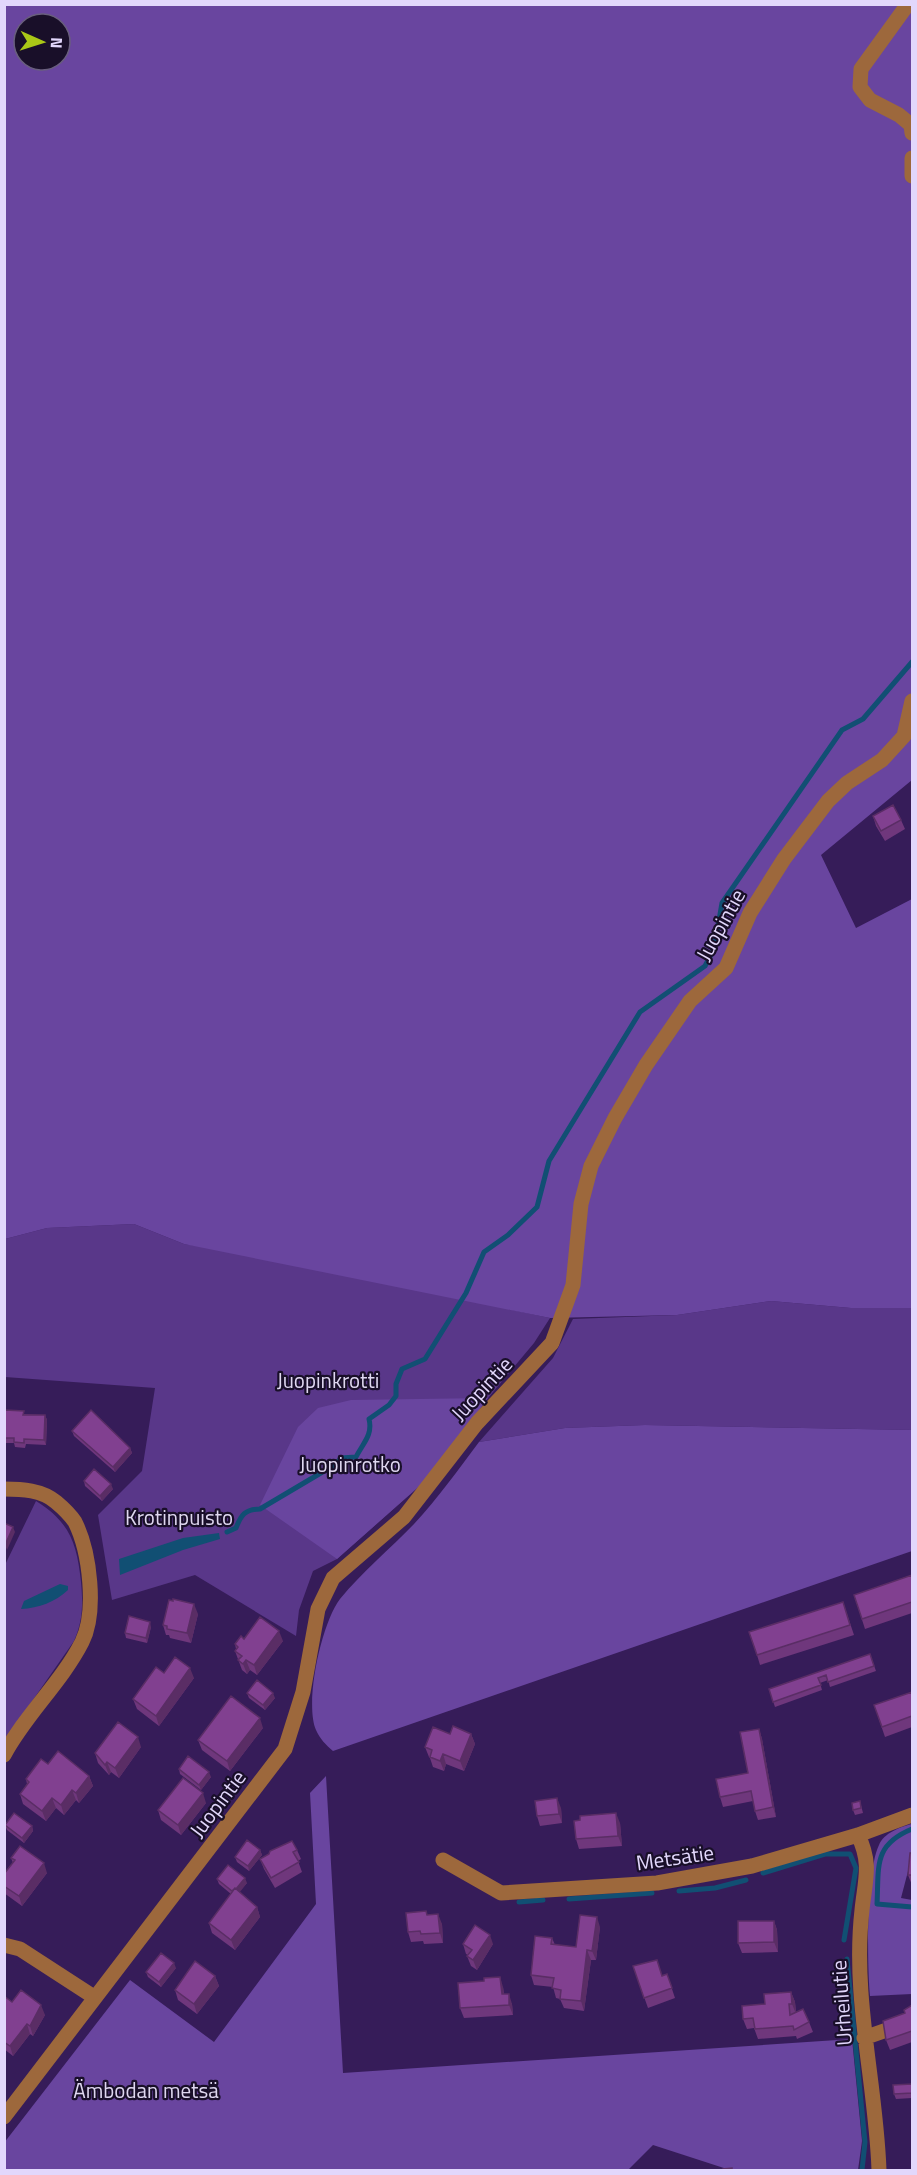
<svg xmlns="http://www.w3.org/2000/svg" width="917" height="2175" font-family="'Titillium Web',sans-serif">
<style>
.green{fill:#593789}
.forest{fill:#69459f;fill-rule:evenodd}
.water{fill:#114f73}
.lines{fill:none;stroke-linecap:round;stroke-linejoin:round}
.stream{stroke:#114f73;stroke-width:5}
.minor{stroke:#9d683c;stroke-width:15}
.wall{fill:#6f377c}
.shaded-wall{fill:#5a2d65}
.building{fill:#814090;stroke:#5a2d65;stroke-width:1.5}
.labels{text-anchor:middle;stroke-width:4.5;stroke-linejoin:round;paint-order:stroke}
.street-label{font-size:21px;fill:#e2d7fc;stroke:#190f29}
.park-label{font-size:21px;fill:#dfd7f0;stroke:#190f29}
</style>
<rect width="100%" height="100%" fill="#361c59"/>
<!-- green -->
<path class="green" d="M134 1224 184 1244 249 1253 550 1318 534 1343 488 1398 476 1399 433 1474 337 1559 313 1571 299 1610 296 1636 195 1575 112 1600 98 1515 142 1471 155 1388 5 1377V1239L47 1228Z
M771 1301 851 1308H912V1430L645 1425 565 1428 479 1442 553 1358 573 1319 677 1315Z
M36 1501C70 1522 77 1544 81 1582 83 1604 83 1621 74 1641L5 1740 4 1567Z"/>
<!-- forest -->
<path class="forest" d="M5 5H912V780L821 855 856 928 912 899V1308H851L771 1301 677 1315 550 1318 184 1244 134 1224 47 1228 5 1239ZM24 24H60V60H24Z
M488 1398 433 1474 337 1559 260 1505 298 1427 318 1408 351 1400Z
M645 1425 912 1430V1551L333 1751C326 1745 320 1739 316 1730 304 1702 322 1622 340 1599 362 1572 390 1549 414 1524 438 1498 458 1470 479 1442L565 1428Z
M326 1776 343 2073 852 2039 862 2141 858 2170H730L653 2145 628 2170H5L4 2143 130 1980 214 2042 316 1904 310 1793Z
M912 1824V1856L901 1898 912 1900V1994L870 1996C867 1965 866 1871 879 1845 884 1833 900 1827 912 1824Z"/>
<!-- water -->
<path class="water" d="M219 1533 220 1539 183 1550 120 1575 119 1559 183 1538Z
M60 1584 68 1586V1590C55 1602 39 1608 21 1609L24 1601Z"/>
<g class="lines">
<!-- stream -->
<path class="stream" d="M227 1532 236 1528C241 1515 245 1509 260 1509L336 1464 341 1458 356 1457C363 1443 373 1435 369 1419L389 1405 396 1396V1384L402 1369 425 1359 466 1293 484 1252 508 1235 537 1207 549 1161 640 1012 705 966 714 949 722 903 842 730 863 719 912 662
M912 1829C873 1845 879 1866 877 1904L912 1907
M763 1873 825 1854H850L856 1868 844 1940
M679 1891 715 1888 746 1880
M569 1899 652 1893
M519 1902 543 1900
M847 1959 865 2142 862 2170"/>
<!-- minor -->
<path class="minor" d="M908 4 861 69 860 87 870 100 899 115 911 125 912 133
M912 158V176
M4 1489C22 1489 42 1490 56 1502 62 1507 71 1516 75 1522 90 1552 97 1612 82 1642 61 1683 25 1715 4 1755
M858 1835C872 1864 865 1880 862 1910 852 1998 876 2083 879 2170
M443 1860 501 1893 657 1883 752 1866 858 1835 912 1815
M4 1945 20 1949 94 1997
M864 2038 912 2021
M4 2117 285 1749 303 1692 318 1609 333 1578 404 1517 477 1423 552 1343 573 1285 581 1204 591 1166 615 1118 646 1065 690 1001 726 968 750 913 784 859 828 801 847 783 882 760 904 736 912 701"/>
</g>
<!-- wall -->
<path class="wall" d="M873 816 901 820 905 829 885 841 876 826Z
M4 1413 45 1415 47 1420 46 1445 26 1444 25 1448 15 1447 14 1443H4Z
M72 1431 130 1448 132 1453 115 1472 74 1436Z
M84 1481 113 1489 102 1501 85 1486Z
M912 1575V1613L865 1629 854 1595Z
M843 1602 854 1635 760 1665 757 1655Z
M198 1614 191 1643 170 1638 169 1635H166L163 1625Z
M151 1627 147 1643 126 1638 125 1633Z
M244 1639 283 1641 257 1675 250 1670 247 1674 242 1670 235 1651 236 1649 235 1644Z
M870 1654 876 1671 830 1687 828 1680 820 1683 822 1690 775 1707 769 1689Z
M164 1673 194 1678 159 1726 137 1709 133 1699Z
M912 1692V1727L885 1737 874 1705Z
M247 1693 275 1698 265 1710 249 1698Z
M263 1728 230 1771 202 1750 198 1740Z
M759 1729 762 1739 776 1817 758 1820 755 1811 753 1801 723 1807 720 1797 748 1773Z
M450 1734H471L475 1744 464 1771 446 1764 444 1771 433 1767 430 1758 429 1757 425 1747Z
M141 1747 119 1778 111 1772 109 1775 98 1763 95 1753Z
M48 1764 89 1776 93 1786 79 1803 76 1800 64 1815 56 1808 46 1821 23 1804 20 1794 27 1784 26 1779Z
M179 1769 211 1777 201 1790 180 1774Z
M860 1801 863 1813 855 1815 853 1810Z
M206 1803 181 1835 161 1820 158 1810Z
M561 1808 562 1823 540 1826 537 1816Z
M580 1820 620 1823 622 1846 579 1849 576 1839Z
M5 1825 32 1826 33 1831 24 1843 7 1830Z
M260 1850 262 1855 249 1871 237 1862 235 1857Z
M297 1850 301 1859 298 1861 302 1872 275 1888 264 1869 260 1859Z
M912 1853V1885L908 1875Z
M11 1858 47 1873 22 1906 4 1893V1874L13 1863Z
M217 1879 247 1883 239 1892 257 1907 260 1917 235 1950 212 1933 209 1923 231 1894 219 1884Z
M428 1915 442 1924 443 1943 424 1944 423 1941 411 1942 408 1932Z
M774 1921 777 1930 778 1952 742 1953 738 1943Z
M600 1927 596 1960H591L584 2011 564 2008 560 1999 556 1998 553 1987 534 1985 531 1975 552 1938 555 1945 576 1947Z
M463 1944H493L477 1970 471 1966 467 1956 468 1955 466 1954Z
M633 1966 662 1975 667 1974 675 1998 648 2008Z
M176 1968 161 1987 148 1977 146 1972Z
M215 1976 219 1986 197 2014 178 2000 175 1990Z
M503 1987 504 1994 512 2004 513 2015 464 2018 460 2008Z
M791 1992 795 2002 796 2012 809 2022 813 2032 797 2039 796 2036 758 2039 754 2028 747 2029 743 2019 765 2004Z
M4 1996 12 2002 45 2015 33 2036 30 2034 13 2056 4 2049Z
M912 2005V2042L890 2050 886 2040 905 2013Z
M912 2084V2098L896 2099 894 2094Z"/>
<!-- shaded-wall -->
<path class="shaded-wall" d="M45 1415 47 1420 46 1445 44 1440Z
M130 1448 132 1453 115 1472 113 1467Z
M111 1484 113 1489 102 1501 100 1496Z
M13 1527 15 1532 7 1550 5 1545Z
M194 1604 198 1614 191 1643 187 1633Z
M150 1622 151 1627 147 1643 146 1638Z
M279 1631 283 1641 257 1675 254 1665Z
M246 1660 250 1670 247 1674 243 1664Z
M190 1668 194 1678 159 1726 156 1716Z
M273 1693 275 1698 265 1710 263 1705Z
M260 1718 263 1728 230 1771 227 1761Z
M759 1729 762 1739 776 1817 773 1807Z
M471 1734 475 1744 464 1771 460 1761Z
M138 1737 141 1747 119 1778 115 1768Z
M443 1754 446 1764 444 1771 440 1761Z
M107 1762 111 1772 109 1775 105 1765Z
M209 1772 211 1777 201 1790 199 1785Z
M89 1776 93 1786 79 1803 76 1793Z
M72 1790 76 1800 64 1815 61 1805Z
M203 1793 206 1803 181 1835 178 1825Z
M52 1798 56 1808 46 1821 42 1811Z
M557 1798 561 1808 562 1823 559 1814Z
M616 1813 620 1823 622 1846 618 1836Z
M32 1826 33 1831 24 1843 22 1838Z
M260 1850 262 1855 249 1871 248 1866Z
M44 1863 47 1873 22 1906 19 1896Z
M245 1878 247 1883 236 1897 234 1892Z
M257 1907 260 1917 235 1950 231 1940Z
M438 1914 442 1924 443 1943 440 1933Z
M597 1917 600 1927 596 1960 592 1951Z
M774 1921 777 1930 778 1952 774 1942Z
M490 1935 493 1944 477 1970 473 1960Z
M587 1950 591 1960 584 2011 581 2001Z
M174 1963 176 1968 161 1987 159 1982Z
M215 1976 219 1986 197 2014 194 2004Z
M500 1977 503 1987 505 2004 502 1994Z
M791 1992 795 2002 796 2014 792 2004Z
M509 1994 512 2004 513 2015 509 2005Z
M41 2005 45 2015 33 2036 30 2026Z
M27 2024 30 2034 13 2056 10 2046Z"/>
<!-- building -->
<path class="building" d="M893 805 901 820 881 831 873 816Z
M5 1410 24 1411 23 1415H45L44 1440 24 1439V1443L14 1442V1438H4V1413Z
M91 1410 130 1448 113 1467 72 1431Z
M94 1469 111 1484 100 1496 84 1481Z
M4 1523 13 1527 5 1545H4Z
M912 1575V1602L862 1619 854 1595Z
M173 1599 194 1604 187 1633 167 1629V1626L163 1625 169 1600 173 1601Z
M843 1602 850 1625 757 1655 749 1632Z
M129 1616 150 1622 146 1638 125 1633Z
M260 1617 279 1631 254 1665 246 1660 243 1664 238 1660 242 1656 235 1651 238 1647 235 1644 241 1636 244 1639Z
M870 1654 874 1666 828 1682 826 1675 818 1678 821 1685 773 1702 769 1689Z
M175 1657 190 1668 156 1716 133 1699 156 1667 164 1673Z
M257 1680 273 1693 263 1705 247 1693Z
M912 1692V1716L882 1727 874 1705Z
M231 1696 260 1718 227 1761 198 1740Z
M118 1722 138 1737 115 1768 107 1762 105 1765 95 1753Z
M453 1726 471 1734 460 1761 443 1754 440 1761 430 1757 432 1750 425 1747 433 1727 450 1734Z
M759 1729 773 1807 755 1811 751 1791 720 1797 716 1779 748 1773 740 1732Z
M58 1751 89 1776 76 1793 72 1790 61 1805 52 1798 42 1811 20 1794 29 1782 26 1779 41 1759 48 1764Z
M188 1756 209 1772 199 1785 179 1769Z
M183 1778 203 1793 178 1825 158 1810Z
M557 1798 559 1814 537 1816 535 1801Z
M860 1801 861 1808 853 1810 852 1803Z
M14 1813 32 1826 22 1838 5 1825Z
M616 1813 618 1836 576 1839 574 1821 580 1820V1816Z
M247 1840 260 1850 248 1866 235 1857Z
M292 1841 297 1850 293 1852 299 1862 271 1878 260 1859 269 1854 270 1851Z
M20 1846 44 1863 19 1896 4 1886V1874L15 1860 11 1858Z
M910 1853H912V1875H908Z
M228 1865 245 1878 236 1889 235 1888 232 1891 217 1879Z
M235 1888 257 1907 231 1940 209 1923Z
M426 1911 427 1915 438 1914 440 1933 421 1934 420 1931 408 1932 406 1913Z
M580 1915 597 1917 592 1951 587 1950 581 2001 560 1999 561 1990 552 1988 554 1978 531 1975 535 1936 552 1938 551 1944 576 1947Z
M738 1921H774V1942L738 1943Z
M475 1925 490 1935 473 1960 467 1956 472 1950 463 1944Z
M161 1953 174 1963 159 1982 146 1972Z
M657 1960 662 1976 667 1974 672 1988 644 1998 633 1966Z
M195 1961 215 1976 194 2004 175 1990Z
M500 1977 502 1994H509V2005L460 2008 458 1983 484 1981V1978Z
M21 1990 41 2005 30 2026 27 2024 10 2046 4 2042V1996L12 2002Z
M791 1992 792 2004H789L790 2015 803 2009 809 2022 794 2030 793 2026 755 2029 753 2018 743 2019 742 2006 765 2004 764 1994Z
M912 2005V2031L886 2040 883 2021 905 2013 904 2010Z
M912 2084V2093L894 2094 893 2085Z
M732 2168V2170H723V2169Z"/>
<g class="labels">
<!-- street labels -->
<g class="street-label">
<text transform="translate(721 925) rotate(-61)" y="7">Juopintie</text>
<text transform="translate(482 1389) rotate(-47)" y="7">Juopintie</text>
<text transform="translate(218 1804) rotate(-53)" y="7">Juopintie</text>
<text transform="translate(675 1858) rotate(-8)" y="7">Metsätie</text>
<text transform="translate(842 2003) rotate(-94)" y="7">Urheilutie</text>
</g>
<!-- park labels -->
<g class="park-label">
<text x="328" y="1388">Juopinkrotti</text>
<text x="350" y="1472">Juopinrotko</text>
<text x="179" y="1525">Krotinpuisto</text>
<text x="146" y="2098">Ämbodan metsä</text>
</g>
</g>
<!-- border -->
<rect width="917" height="2175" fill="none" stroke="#e2d7fc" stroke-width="12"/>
<!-- north arrow -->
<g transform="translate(42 42) rotate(93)"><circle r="28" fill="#190f29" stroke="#695f7d" stroke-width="1.5"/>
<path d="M0-4.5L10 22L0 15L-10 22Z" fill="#aac717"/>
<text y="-9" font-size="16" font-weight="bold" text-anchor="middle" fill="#e2d7fc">N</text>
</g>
</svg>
